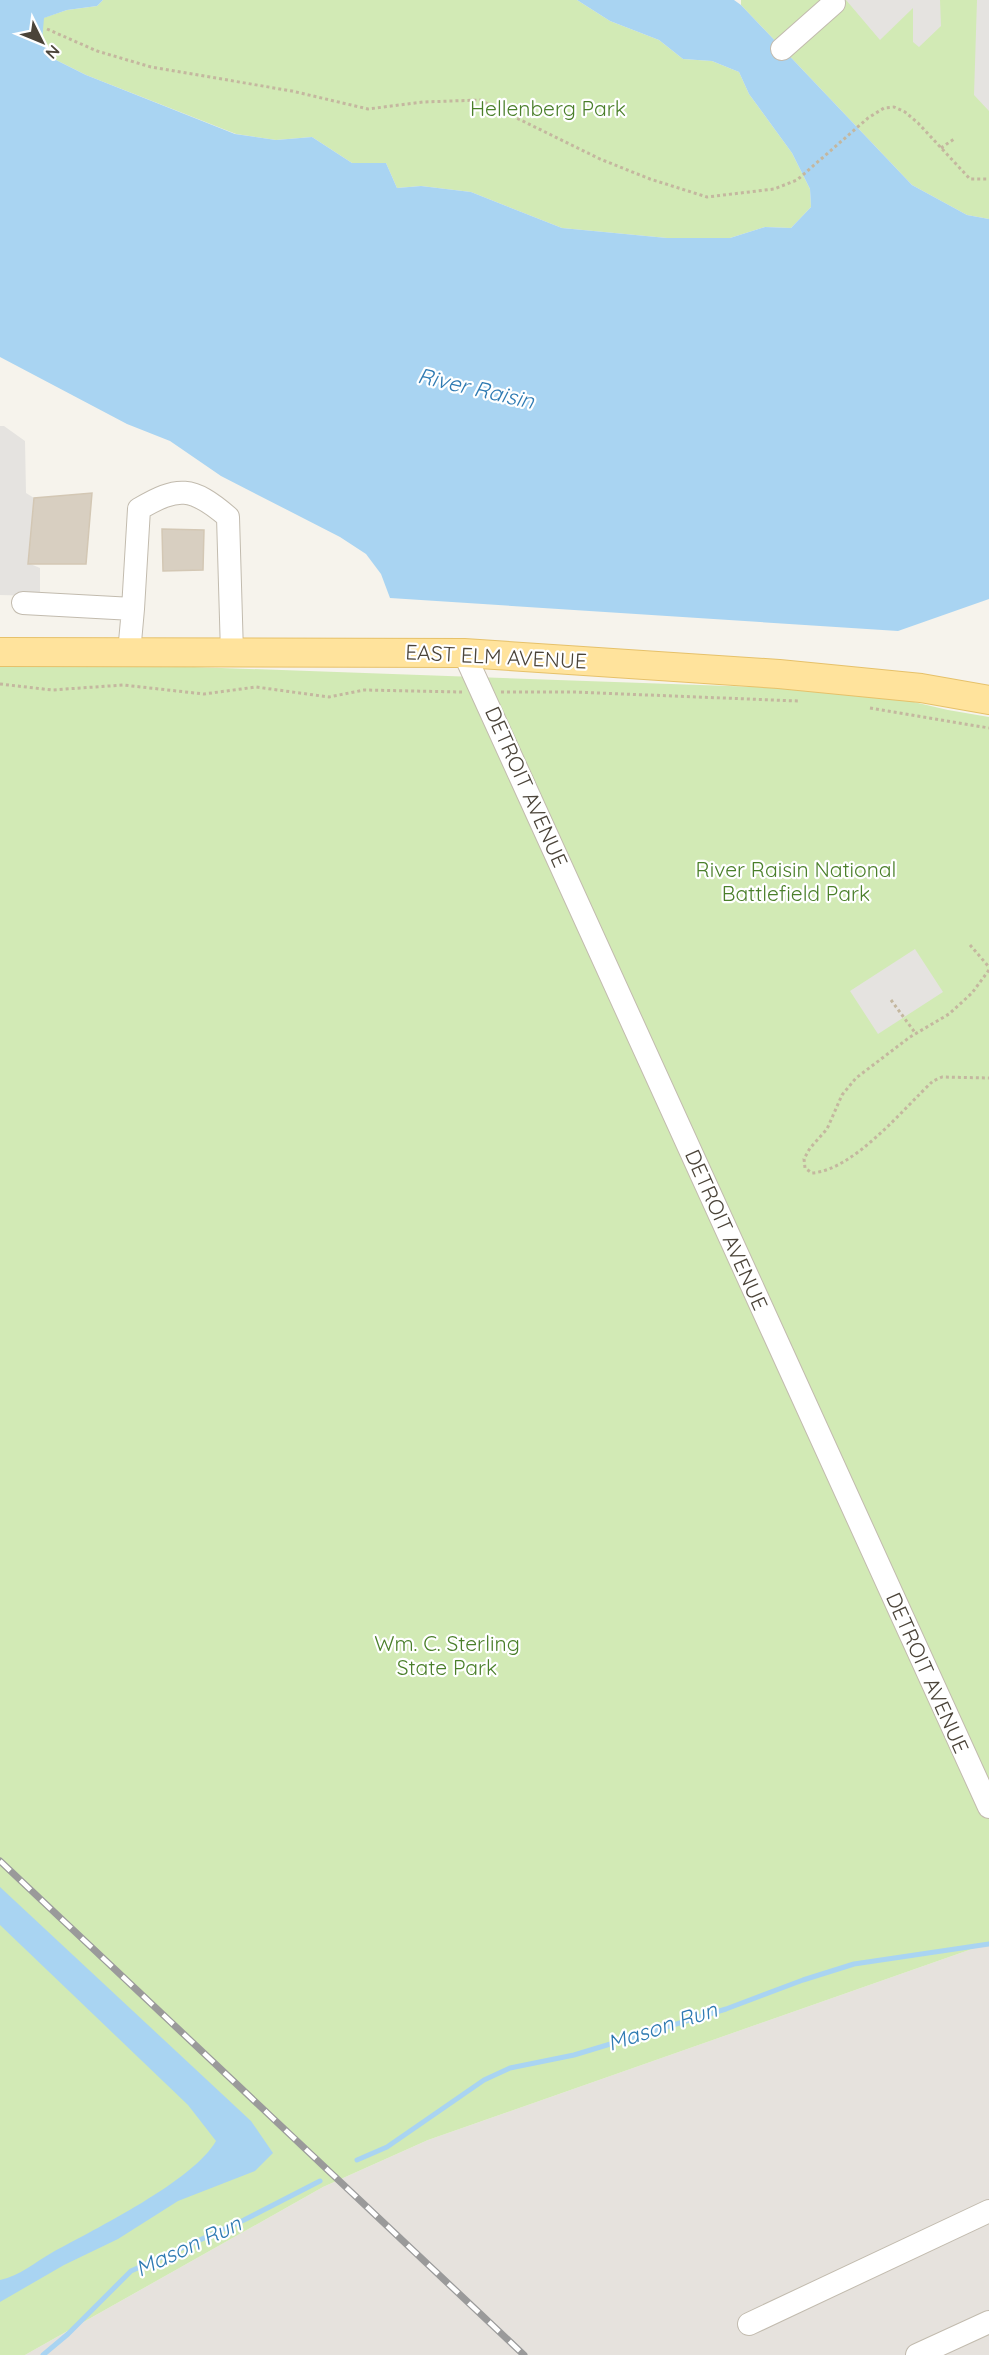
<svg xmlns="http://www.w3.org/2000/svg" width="989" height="2355" font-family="Quicksand,sans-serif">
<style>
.industrial{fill:#e6e2dd}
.green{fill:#d2eab5}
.parking{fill:#e5e3e0}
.water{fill:#a9d4f2}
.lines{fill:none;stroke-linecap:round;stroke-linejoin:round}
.stream{stroke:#a9d4f2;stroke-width:5}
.building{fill:#d8cfc1;stroke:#d3c7b4;stroke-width:1.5}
.minor-casing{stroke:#c2bbae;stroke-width:24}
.major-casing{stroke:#e6c16a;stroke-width:30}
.path{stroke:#c4b79f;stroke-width:3;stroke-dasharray:3 3;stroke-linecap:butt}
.minor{stroke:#fff;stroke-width:22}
.major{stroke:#ffe39c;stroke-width:28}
.rail-casing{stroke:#9a9a9a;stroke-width:7}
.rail{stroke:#fff;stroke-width:4.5;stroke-dasharray:14;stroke-linecap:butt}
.labels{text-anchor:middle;stroke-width:4.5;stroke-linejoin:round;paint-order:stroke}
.park-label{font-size:21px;fill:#4a7f2a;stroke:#fff}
.street-label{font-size:21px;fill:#4b4439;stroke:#fff}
.water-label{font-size:22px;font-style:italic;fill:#2e7ab2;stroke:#fff}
</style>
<rect width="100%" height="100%" fill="#f6f3ec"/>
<!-- industrial -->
<path class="industrial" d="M989 1943V2355H25L323 2187 428 2140Z"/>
<!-- green -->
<path class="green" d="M103 0H577L610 21 659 40 683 59 712 61 739 72 749 94 792 153 810 189 811 207 791 228 765 227 730 238H667L562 228 471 192 421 186 397 188 386 163H352L312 137 276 140 236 134 86 75 56 60 42 41 43 18 67 10 97 6Z
M741 0H989V219L967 215 912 185 741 5Z
M0 660 840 690 901 699 948 710 989 717V1943L428 2140 323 2187 25 2355H0Z"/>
<!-- parking -->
<path class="parking" d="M846 0H940L941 26 919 47 913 42V8L880 40Z
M977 0H989V111L974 95Z
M0 426H4L25 441 26 493 34 498 28 563 40 568V596L0 595Z
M915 949 943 992 878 1034 850 991Z"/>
<!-- water -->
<path class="water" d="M0 0H103L97 6 67 10 44 18 42 41 56 60 86 75 235 134 276 140 312 137 352 163H386L397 188 421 186 471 192 562 228 667 238H730L765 227 791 228 811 207 810 189 792 153 749 94 739 72 712 61 683 59 659 40 610 21 577 0H734L741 5 912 185 967 215 989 219V599L898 631 390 598 381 574 366 554 340 537 221 476 170 441 127 424 0 357Z
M0 1887 251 2121 273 2153 255 2171 178 2201 118 2239 64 2265 0 2302V2280C20 2276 35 2262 53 2252 95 2229 193 2181 216 2141L188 2105 0 1925Z"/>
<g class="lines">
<!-- stream -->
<path class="stream" d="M357 2160 387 2147 484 2080 510 2068 574 2055 726 2009 803 1980 854 1964 989 1944
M43 2355 68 2334 131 2271 244 2220 320 2181"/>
</g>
<!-- building -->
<path class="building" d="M92 493 86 564H28L34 498Z
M162 529 204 530 203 570 163 571Z"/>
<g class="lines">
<defs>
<path id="minor" d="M782 49 834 3
M23 603 133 609 129 653
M133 609 139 509C178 486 192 486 228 517L232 653
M464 653 989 1807
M749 2324 989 2211
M917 2355 989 2322"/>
<path id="major" d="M0 652 464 653 779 674 921 688 989 700"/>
</defs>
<!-- minor casing -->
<use href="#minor" class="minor-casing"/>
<!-- major casing -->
<use href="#major" class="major-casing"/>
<!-- path -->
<path class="path" d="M47 29 97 51 151 67 292 91 368 109 423 102 480 100 600 159 650 179 707 197 774 189 797 180 868 118 884 108 894 107 905 112 918 123 970 179H989
M941 148 954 139
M0 684 52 690 123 685 204 694 256 687 329 697 364 690 462 692
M501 692H573L798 701
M870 708 989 728
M970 945 989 967
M989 970 972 993 949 1014 910 1037 856 1078 842 1095 827 1129 810 1148 804 1159 805 1168 812 1173C854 1170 903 1109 933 1081L942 1077 989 1078
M891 1000 916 1034"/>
<!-- minor -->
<use href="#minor" class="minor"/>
<!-- major -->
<use href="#major" class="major"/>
<defs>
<path id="rail" d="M0 1861 524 2355"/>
</defs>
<!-- rail casing -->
<use href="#rail" class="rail-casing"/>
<!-- rail -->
<use href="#rail" class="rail"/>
</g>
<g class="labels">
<!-- park labels -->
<g class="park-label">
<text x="548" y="116">Hellenberg Park</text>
<text x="796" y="877">River Raisin National<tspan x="796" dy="24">Battlefield Park</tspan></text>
<text x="447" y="1651">Wm. C. Sterling<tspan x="447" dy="24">State Park</tspan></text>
</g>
<!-- street labels -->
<g class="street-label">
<text transform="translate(496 657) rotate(3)" y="7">EAST ELM AVENUE</text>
<text transform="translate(526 787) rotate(66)" y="7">DETROIT AVENUE</text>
<text transform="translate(726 1230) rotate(66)" y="7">DETROIT AVENUE</text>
<text transform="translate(927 1673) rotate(66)" y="7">DETROIT AVENUE</text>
</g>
<!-- water labels -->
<g class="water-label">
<text transform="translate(476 388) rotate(13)" y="8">River Raisin</text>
<text transform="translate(662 2026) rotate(-18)" y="8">Mason Run</text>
<text transform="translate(188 2246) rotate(-25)" y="8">Mason Run</text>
</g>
</g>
<!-- north arrow -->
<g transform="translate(42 42) rotate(133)" stroke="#ffffff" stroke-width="4.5" paint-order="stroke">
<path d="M0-4.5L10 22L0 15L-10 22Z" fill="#4b4439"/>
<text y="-9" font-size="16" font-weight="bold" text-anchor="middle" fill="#4b4439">N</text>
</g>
</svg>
